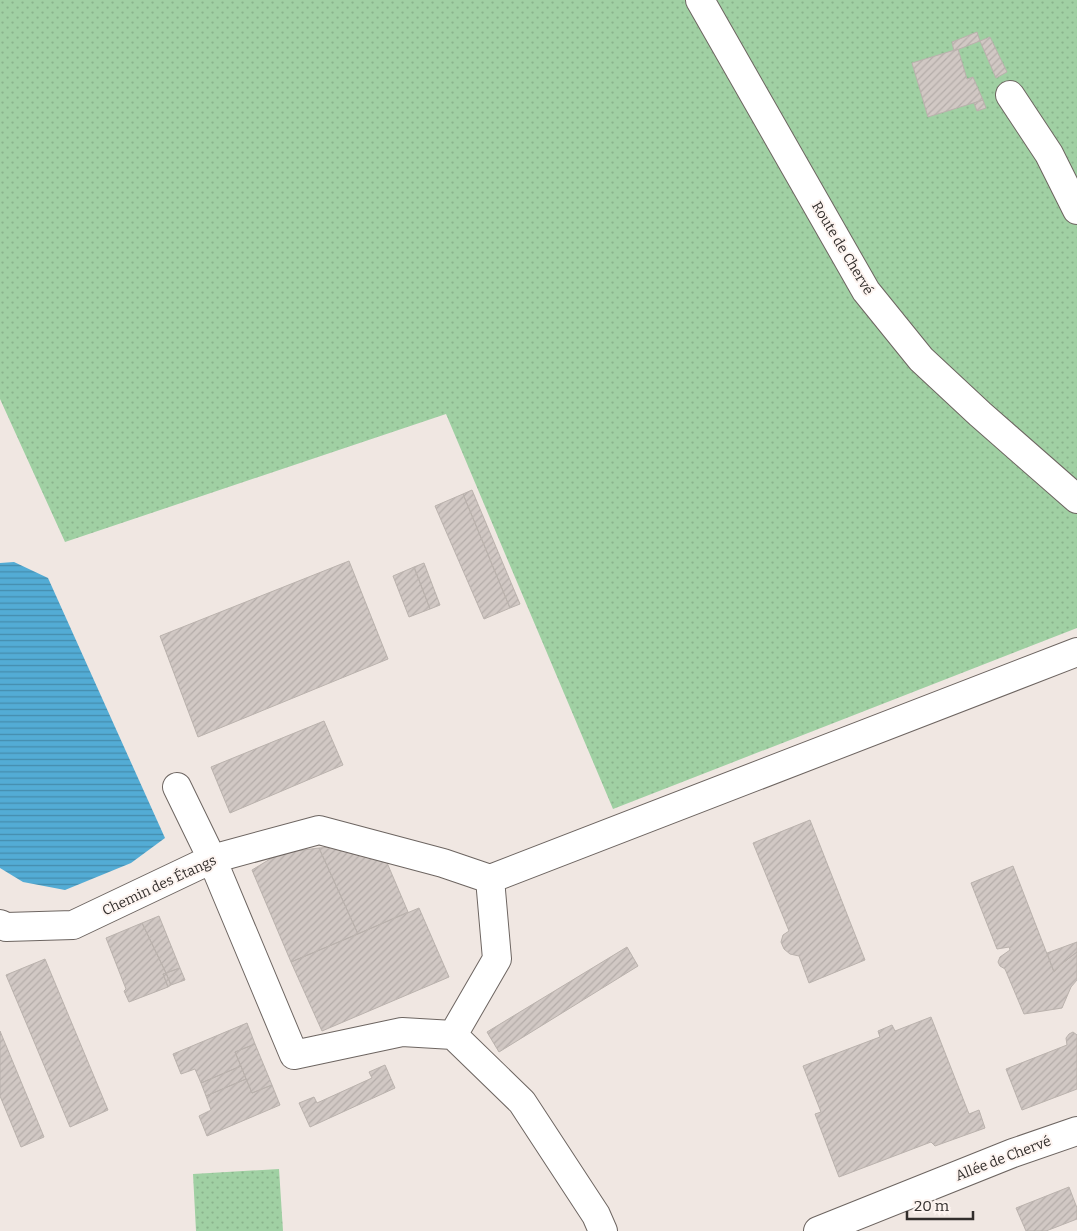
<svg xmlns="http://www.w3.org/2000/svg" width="1077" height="1231" font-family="Bitter,serif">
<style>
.grass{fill:url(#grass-dots)}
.water{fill:url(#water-rules)}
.building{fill:url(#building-hatch);stroke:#bab2ad}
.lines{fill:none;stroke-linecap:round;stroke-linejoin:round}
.minor-casing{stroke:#6d6561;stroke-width:30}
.minor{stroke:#fff;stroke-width:28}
.labels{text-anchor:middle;stroke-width:4;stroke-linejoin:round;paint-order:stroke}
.street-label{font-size:14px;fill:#322e2c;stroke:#fdf4f0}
</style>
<defs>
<pattern id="grass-dots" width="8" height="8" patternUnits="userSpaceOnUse" patternTransform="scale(1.25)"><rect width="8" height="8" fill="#a0d0a3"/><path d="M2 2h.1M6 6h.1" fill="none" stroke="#8ab38c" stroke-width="1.8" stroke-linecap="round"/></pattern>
<pattern id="water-rules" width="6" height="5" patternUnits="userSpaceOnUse" patternTransform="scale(1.25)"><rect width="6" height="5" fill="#53acd5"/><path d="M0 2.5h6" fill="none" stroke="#458cad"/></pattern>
<pattern id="building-hatch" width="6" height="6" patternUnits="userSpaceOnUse" patternTransform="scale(1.25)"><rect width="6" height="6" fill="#d1c8c4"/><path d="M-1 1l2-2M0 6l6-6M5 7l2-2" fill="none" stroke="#b4aca9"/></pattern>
</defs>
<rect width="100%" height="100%" fill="#f0e7e2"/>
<!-- grass -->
<path class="grass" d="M0 0H1077V628L613 809 446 414 65 542 0 399Z
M279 1169 283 1231H196L193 1174Z"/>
<!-- water -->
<path class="water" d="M14 562 48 578 165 838 131 863 65 890 23 882 0 868V563Z"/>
<!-- building -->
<path class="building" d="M977 32 980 41 954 51 952 42Z
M990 37 1007 72 996 78 980 41Z
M958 49 967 79 973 77 983 100 928 117 912 63Z
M983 100 986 108 977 111 974 103Z
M472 490 520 604 510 608 463 494Z
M463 494 510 608 484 619 435 506Z
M349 561 388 659 198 737 160 636Z
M424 563 440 605 430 609 414 567Z
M414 567 430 609 409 617 393 576Z
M324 721 343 765 230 813 211 767Z
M810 820 865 960 809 983 799 956 790 954 784 949 781 942 783 935 789 931 753 843Z
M345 846 385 858 408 912 358 934 319 848Z
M319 848 358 934 291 962 252 870 280 853Z
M1013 866 1054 972 1060 965 1077 952V980L1071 987 1062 1008 1024 1014 1005 969 1000 966 998 962 1000 957 1010 950 1009 947 997 949 971 883Z
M419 908 449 977 322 1031 291 962Z
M159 916 180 968 166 973 142 923Z
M142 923 166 973 163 974 168 987 129 1002 124 991 126 989 106 938Z
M1077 942V952L1060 965 1054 972 1047 953Z
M627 947 638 966 499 1052 487 1032Z
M45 959 108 1110 70 1127 6 975Z
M180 968 185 980 171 985 166 973Z
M166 973 171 985 168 987 163 974Z
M931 1017 969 1114 979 1110 985 1128 935 1146 931 1142 839 1177 815 1114 821 1112 803 1066 880 1037 878 1031 892 1025 895 1031Z
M247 1023 255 1044 235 1052 241 1066 201 1083 195 1069 181 1074 173 1054Z
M0 1031 44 1137 21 1147 0 1096Z
M1073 1032 1077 1035V1089L1022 1110 1006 1069 1067 1045 1066 1038 1069 1034Z
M255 1044 272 1085 252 1093 235 1052Z
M385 1065 395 1088 310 1127 299 1103 314 1097 317 1103 372 1078 369 1072Z
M241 1066 246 1079 206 1096 201 1083Z
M246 1079 252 1093 272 1085 280 1105 207 1136 199 1116 211 1110 206 1096Z
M1069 1187 1077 1208V1219L1046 1231H1026L1016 1208Z"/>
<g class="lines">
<defs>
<path id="minor" d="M700 0 866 291 921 359 980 414 1077 499
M1010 95 1049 154 1077 210
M177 787 212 859 294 1055 402 1032 453 1035
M490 879 1077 652
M490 879 497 959 453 1035 522 1102 596 1215 603 1231
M0 924 6 927 73 925 212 859 319 830 443 863 490 879
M818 1231 1013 1153 1077 1131"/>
</defs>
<!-- minor casing -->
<use href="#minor" class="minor-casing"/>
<!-- minor -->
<use href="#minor" class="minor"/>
</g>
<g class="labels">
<!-- street labels -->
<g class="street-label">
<text transform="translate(843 248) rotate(59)" y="5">Route de Chervé</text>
<text transform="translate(159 885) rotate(-25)" y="5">Chemin des Étangs</text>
<text transform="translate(1003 1158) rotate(-21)" y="5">Allée de Chervé</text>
</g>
</g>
<!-- scale -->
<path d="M907 1211v8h66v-8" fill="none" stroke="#322e2c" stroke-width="2.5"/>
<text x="914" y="1211" font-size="15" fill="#322e2c" stroke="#fdf4f0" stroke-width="4" paint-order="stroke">20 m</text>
</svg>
